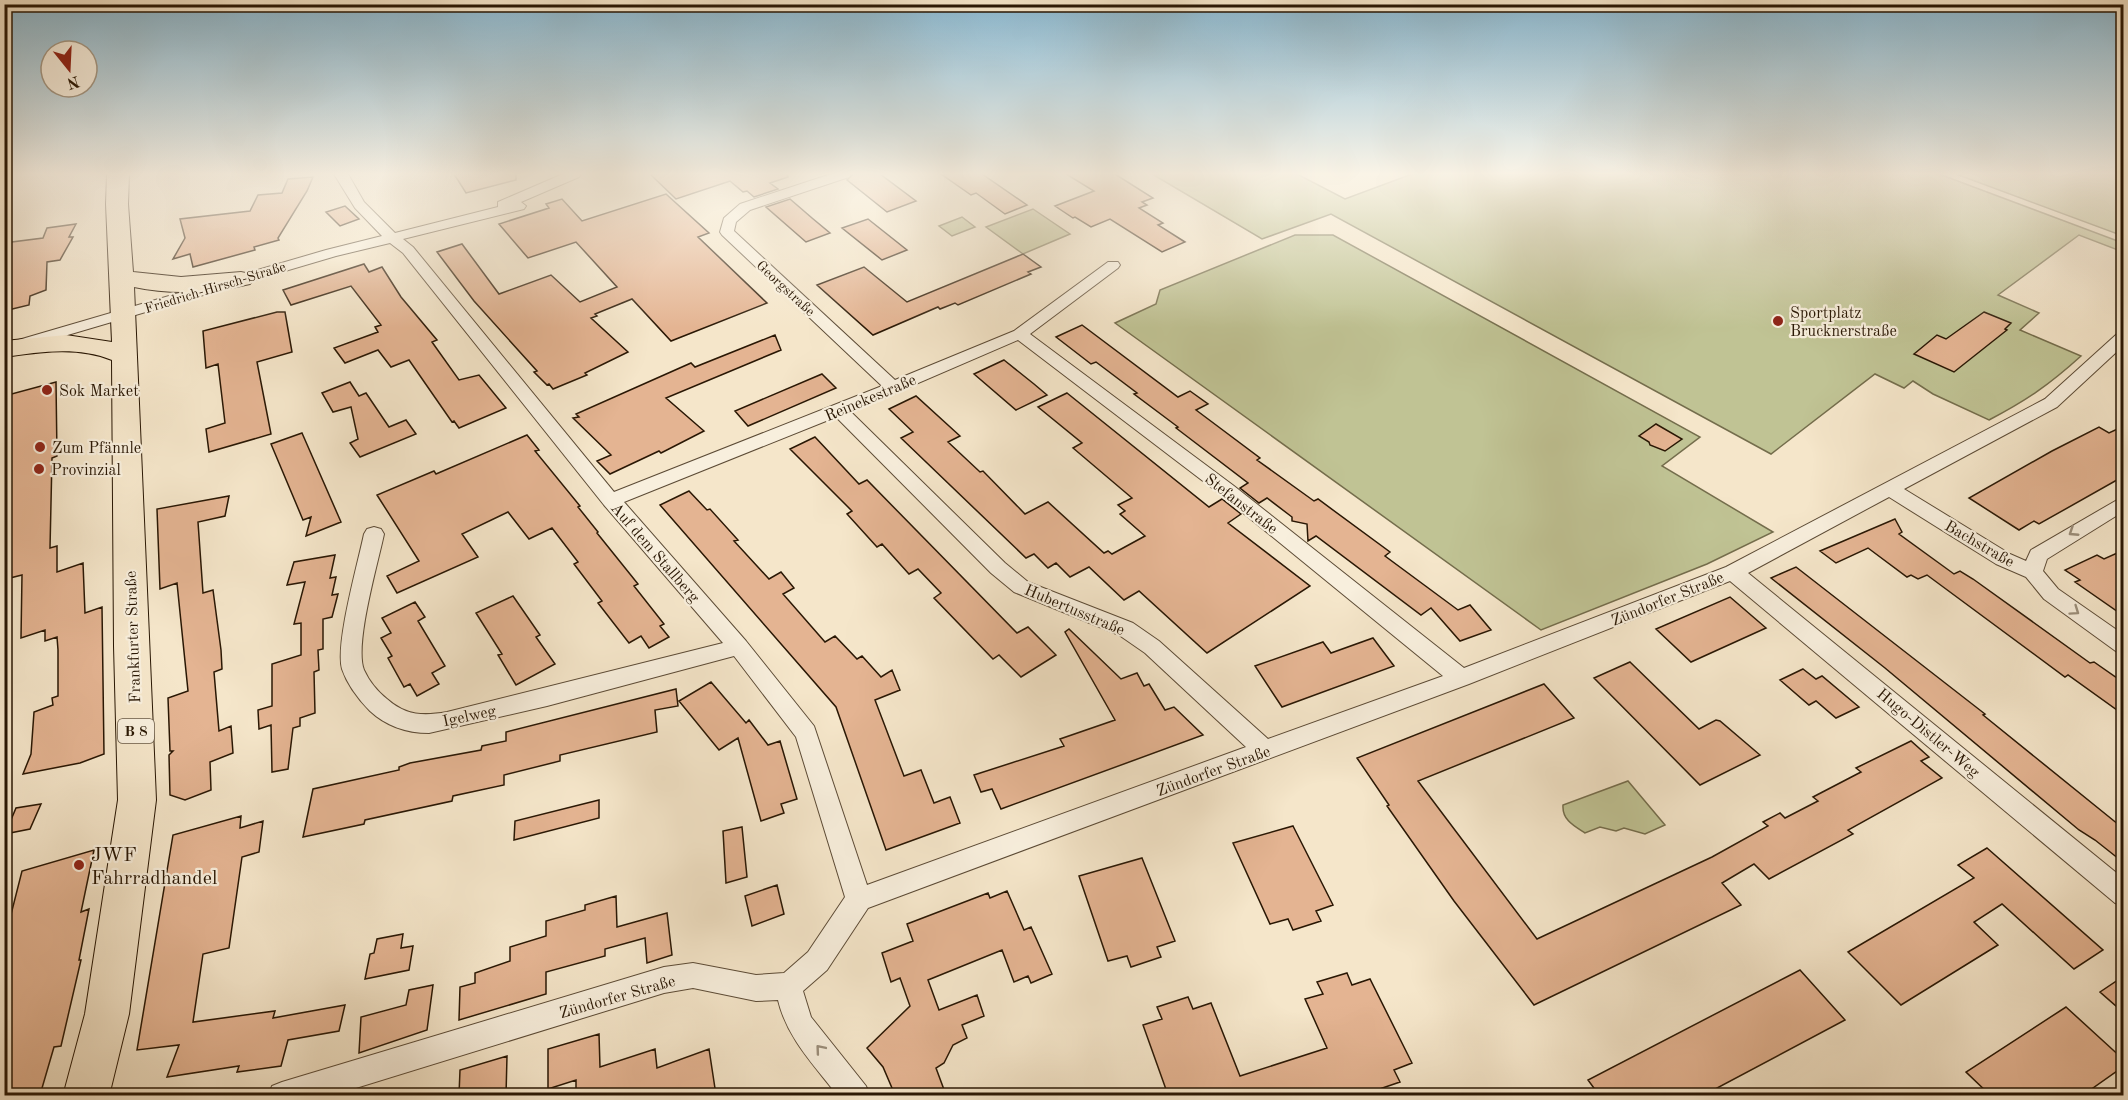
<svg xmlns="http://www.w3.org/2000/svg" width="2128" height="1100" font-family="'Old Standard TT',serif">
<style>
.green{fill:#c0c394;stroke:#746d4c;stroke-width:1.5}
.building{fill:#e4b492;stroke:#291704;stroke-width:1.5}
.lines{fill:none;stroke-linecap:round;stroke-linejoin:round}
.street-casing{stroke:#5c4b36;stroke-width:2}
.primary-casing{stroke:#291704;stroke-width:2}
.street{fill:#f8efdd;fill-rule:evenodd}
.primary{fill:#f5e6ca;fill-rule:evenodd}
.oneway{stroke:#9b8e7b}
.poi-dot{fill:#8f2418;stroke:#f8efdd;stroke-width:2}
.labels{text-anchor:middle;stroke-width:4.5;stroke-linejoin:round;paint-order:stroke}
.far-street-label{font-size:14px;fill:#291704;stroke:#f8efdd}
.shield{fill:#f8efdd;stroke:#675845;stroke-width:1.5}
.shield-label{font-size:15px;font-weight:bold;fill:#291704}
.poi-label{font-size:16px;fill:#291704;stroke:#f8efdd;text-anchor:start}
.street-label{font-size:16px;fill:#291704;stroke:#f8efdd}
.near-poi-label{font-size:20px;fill:#291704;stroke:#f8efdd;text-anchor:start}
</style>
<rect width="100%" height="100%" fill="#f5e6ca"/>
<filter id="stains"><feTurbulence type="fractalNoise" baseFrequency=".00333" numOctaves="4"/><feColorMatrix values="0 0 0 0 .2 0 0 0 0 .09 0 0 0 0 .02 0 0 0 .5 -.17"/></filter>
<radialGradient id="worn" r=".72"><stop offset=".6" stop-color="#630" stop-opacity="0"/><stop offset="1" stop-color="#630" stop-opacity=".3"/></radialGradient>
<!-- green -->
<path class="green" d="M1152 174H1297L1345 199 1412 174H1939L2123 243V252L2079 235 1998 295 2039 313 2020 330 2081 356C2049 385 2027 400 1989 420L1933 394 1913 381 1904 388 1875 374 1771 454 1331 214 1262 239Z
M1956 174H2123V236Z
M1033 209 1070 234 1023 254 986 227Z
M962 217 975 227 952 236 939 226Z
M1295 235H1333L1700 437 1662 466 1773 532 1707 564 1541 630 1115 323 1156 304 1160 290Z
M1628 781 1665 825 1645 834 1624 828 1616 831 1600 827 1585 833C1574 826 1562 820 1563 805Z"/>
<!-- building -->
<path class="building" d="M454 174H516V180L466 193Z
M650 174H787L788 177 770 183 778 189 754 197 747 191 743 192 730 181 676 199Z
M853 174H880L916 201 887 212 847 180Z
M941 174H982L1027 205 1005 214 976 193 971 195Z
M1066 174H1115L1153 198 1142 202 1147 205 1139 208 1163 223 1158 225 1185 242 1162 252 1110 219 1091 227 1075 217 1073 218 1055 206 1094 191Z
M313 177 307 191 278 238 279 240 254 247 255 250 193 267 190 254 173 259 185 238 180 219 250 211 258 195 282 193 288 179Z
M666 194 709 233 698 237 767 303 671 341 632 299 595 314 597 316 591 318 628 352 585 373 587 375 553 389 549 384 547 385 534 372 537 371 474 301 437 252 462 244 499 294 551 275 580 302 617 287 576 242 528 258 499 224 549 208 546 204 562 199 582 221Z
M790 199 812 218 830 233 806 242 766 207Z
M345 206 359 219 340 226 326 212Z
M868 219 907 250 882 260 842 228Z
M76 224 69 237H73L60 260 47 262 46 290 30 296 29 305 4 311V243L43 238 47 228Z
M1023 254 1041 267 1028 272 1031 274 958 305 955 303 940 309 938 307 873 335 817 285 864 267 907 302Z
M364 264 369 272 382 267 401 297 437 340 432 342 459 380 479 375 506 408 459 428 454 421 452 422 409 360 391 367 378 350 345 363 334 348 378 332 375 327 381 325 351 286 291 305 283 290Z
M277 312H285L292 352 257 362 271 434 209 452 206 429 225 423 218 364 206 368 203 331Z
M1984 312 2011 323 2005 329 2007 330 1954 372 1914 354 1937 335 1946 339Z
M1082 325 1178 397 1190 391 1208 404 1196 410 1260 458 1257 460 1314 501 1318 499 1390 552 1385 556 1458 610 1470 605 1491 630 1460 641 1431 608 1421 615 1316 536 1308 541 1307 524 1292 521V517L1267 498 1259 503 1240 488 1248 483 1176 428 1178 427 1134 394 1137 393 1096 362 1091 364 1056 337Z
M775 335 781 350 666 398 704 431 661 453 659 451 610 474 597 461 611 455 573 418 579 417 576 414 691 363 695 367Z
M1004 360 1034 384 1047 395 1016 410 974 374Z
M822 374 836 388 748 426 735 411Z
M56 382 57 456 52 458 50 548 57 546V572L83 563 85 613 102 607 104 754 80 763 23 774 31 754 34 712 53 705 52 698 58 696V650L57 637 45 641V630L21 638 22 575 6 579 4 396Z
M350 382 359 396 366 393 389 427 406 420 416 434 360 457 350 443 358 439 351 407 333 412 322 393Z
M1067 393 1209 507 1222 499 1241 514 1228 523 1310 586 1207 653 1139 591 1124 600 1089 567 1070 577 1056 563 1048 568 1034 554 1026 558 901 438 913 432 889 409 916 396 960 436 948 442 980 472 983 471 1025 514 1048 502 1104 553 1108 551 1112 554 1145 536 1120 514 1125 511 1118 505 1132 498 1073 448 1082 443 1038 407Z
M1656 424 1682 439 1665 451 1650 445 1649 442 1639 436Z
M2124 426V476L2039 524 2034 521 2019 530 1969 498 2052 451 2099 427 2109 433Z
M302 433 341 522 306 536 311 517 303 520 271 444Z
M527 435 539 450 535 451 580 506 578 507 598 532 597 533 638 584 634 586 664 624 660 626 669 637 649 648 641 636 629 643 598 603 602 601 574 564 578 562 552 528 529 539 508 512 462 534 478 557 397 593 387 576 419 561 377 495 434 471 436 474Z
M815 437 859 484 867 480 1017 633 1028 627 1056 655 1021 677 999 655 993 659 934 598 941 593 918 569 909 574 882 544 877 547 847 514 852 511 790 449Z
M689 491 707 510 710 509 738 540 734 541 769 579 781 572 794 588 783 594 825 642 835 636 857 659 862 656 881 677 892 670 900 690 875 700 904 776 921 770 934 803 950 797 960 823 886 850 836 707 660 505Z
M229 496 225 516 198 522 203 593 213 590 221 650 222 669 214 672 219 731 231 726 233 753 210 762 211 790 185 800 170 795 169 755 173 751H170L168 698 188 691 177 583 160 589 157 509Z
M1895 519 1902 532 1899 534 1954 574 1960 571 1973 579 2090 663 2094 662 2124 683V715L2068 675 2065 677 1927 575 1918 579 1911 575 1907 577 1868 548 1836 563 1820 551Z
M2124 550V616L2075 582 2080 580 2065 570 2097 555 2104 559Z
M335 555 330 578 336 577 332 595 338 594 332 617 323 619V649L318 650 319 670 314 672 315 713 300 718V726L293 728 288 769 272 772 271 725 259 729 258 710 272 706V664L301 655V623L294 624 305 582 287 585 294 562Z
M1796 567 1985 714 1983 715 2124 829V863L2095 840 2079 830 1885 668 1771 578Z
M513 596 540 635 536 637 555 664 516 685 498 655 502 654 476 613Z
M1730 597 1766 628 1691 662 1656 629Z
M415 602 425 617 418 621 445 666 432 673 439 684 417 696 410 684 404 687 388 658 392 656 381 638 391 633 382 618Z
M1069 629 1121 679 1137 673 1144 686 1149 684 1165 710 1174 707 1203 735 1001 809 992 789 981 792 974 775 1064 746 1060 739 1115 720 1065 632Z
M1373 638 1394 666 1282 707 1255 666 1323 642 1331 653Z
M1630 662 1699 729 1716 720 1720 721 1760 755 1700 785 1594 678Z
M1803 669 1816 679 1822 676 1859 707 1836 718 1816 701 1809 705 1780 680Z
M711 682 746 723 749 720 768 745 780 741 797 799 781 804 784 813 761 821 738 738 719 750 679 701Z
M1544 684 1574 718 1418 781 1537 939 1712 857 1768 826 1763 822 1780 813 1785 818 1818 801 1813 797 1861 772 1856 768 1911 741 1929 757 1921 761 1942 778 1848 830 1853 834 1769 879 1754 864 1722 883 1741 905 1534 1005 1454 901 1387 806 1389 805 1357 758Z
M676 689 678 706 655 710 657 732 560 755V761L504 775V785L453 796 452 801 365 820 364 824 303 837 313 789 399 770V767L410 763 481 750 482 746 506 741V732Z
M599 800V818L514 840 515 821Z
M41 804 30 829 5 834 16 808Z
M241 816 240 828 263 821 259 852 242 857 229 948 203 954 193 1022 275 1011 273 1018 345 1005 339 1031 288 1040 281 1066 237 1072 239 1066 167 1077 179 1045 137 1050 173 835Z
M1293 826 1333 905 1316 911 1321 921 1293 930 1288 919 1270 924 1233 843Z
M742 827 747 877 726 883 723 831Z
M1987 848 2103 950 2074 969 2002 904 1974 922 1998 945 1901 1005 1848 952 1974 878 1958 865Z
M94 850 81 912 89 909 79 960H81L61 1046 54 1047 40 1095H4V942L22 871Z
M1142 858 1175 941 1157 947 1161 957 1131 967 1127 956 1108 961 1079 876Z
M777 885 784 914 752 926 745 896Z
M1007 891 1024 930 1031 927 1052 974 1031 983 1028 976 1014 982 1002 950 928 980 939 1010 977 995 984 1016 962 1025 967 1038 953 1045 944 1063 936 1068 946 1095H895L883 1067 867 1048 910 1006 900 978 891 982 882 953 913 941 907 924 988 893 990 898Z
M616 896 617 927 667 913 672 955 647 963 645 938 605 949V956L546 972V994L459 1020 460 987 475 983V973L510 961V947L546 936V921L585 910V905Z
M403 934 401 948 413 946 409 970 365 979 370 954 374 953 377 939Z
M1800 970 1845 1020 1704 1095H1599L1588 1080Z
M1347 973 1352 985 1370 979 1412 1063 1394 1070 1400 1082 1362 1095H1168L1143 1025 1162 1019 1157 1007 1188 997 1193 1009 1211 1003 1240 1076 1327 1048 1305 999 1323 994 1317 982Z
M2124 976V1013L2100 992Z
M433 985 427 1030 359 1053 361 1017 406 1005 409 990Z
M2066 1007 2124 1060V1066L2083 1095H1990L1966 1072Z
M599 1034 600 1067 655 1049 657 1068 709 1049 716 1095H576V1080L548 1089V1049Z
M507 1056 506 1095H459L460 1070Z"/>
<g class="lines">
<defs>
<path id="street" d="M334 174H348L364 202 395 233 498 207V202L563 174H581L579 177 521 202 526 206 524 209 403 239 413 247 614 492 882 386 722 235 720 232 724 218 740 204 831 174H851L849 177 750 210 736 222 734 231 895 380 1014 331 1108 262H1118L1120 265 1118 268 1030 334 1234 486 1464 668 1726 567 2045 399 2118 333 2124 331V345L2057 407 1904 489 2010 554 2026 561 2031 550 2124 496V511L2047 559 2043 571 2058 589 2124 635V654L2117 652 2044 599 2026 577 1996 564 1889 497 1748 573 2124 879V906L2115 903 1730 581 1469 684 868 908 827 970 803 991 811 1017 866 1086 870 1096H838C814 1065 787 1038 778 1000L756 1001 693 988 664 993 330 1096H268L272 1086 282 1082 664 967 693 963 756 975 784 973 808 952 845 897 796 737 734 656 547 706 429 733C407 733 386 726 370 711 359 700 347 684 342 669 335 644 358 563 364 534L367 529 374 527 381 529 384 534C378 563 354 645 364 670 369 681 378 692 387 699 406 716 424 716 447 712L723 643 604 505 403 253 390 243 336 256 27 347H15L13 344 15 341 326 250 382 236 355 208ZM1018 340 1220 494 1443 676 1268 739 1159 641 1133 623 1028 582 1005 563 851 412ZM836 417 991 573 1014 592 1119 635 1145 653 1246 747 867 885 814 726 746 641 624 502Z"/>
<path id="primary" d="M107 174H129L128 204 133 272 181 277 241 272 250 274 253 279 250 284C213 293 171 295 134 287L156 800 129 1014 109 1096H63L85 1014 118 800 114 646 112 360C77 346 41 352 4 357V341L66 335 112 342 106 204Z"/>
</defs>
<!-- street casing -->
<use href="#street" class="street-casing"/>
<!-- primary casing -->
<use href="#primary" class="primary-casing"/>
<!-- street -->
<use href="#street" class="street"/>
<!-- primary -->
<use href="#primary" class="primary"/>
</g>
<!-- one-way arrows -->
<defs><path id="oneway-chevron" d="M-2-3.5L2.5 0L-2 3.5" fill="none" stroke-width="1.6" stroke-linecap="round" stroke-linejoin="round" transform="scale(1.5)"/></defs>
<g class="oneway">
<use href="#oneway-chevron" transform="translate(2073 532) rotate(147)"/>
<use href="#oneway-chevron" transform="translate(2075 611) rotate(35)"/>
<use href="#oneway-chevron" transform="translate(820 1049) rotate(-130)"/>
</g>
<!-- sky -->
<linearGradient id="sky" x2="0" y2="1"><stop stop-color="#8ab9d2"/><stop offset="0.53" stop-color="#faf4e7"/><stop offset="1" stop-color="#faf4e7" stop-opacity="0"/></linearGradient>
<rect width="2128" height="328" fill="url(#sky)"/>
<!-- markers -->
<g class="poi-dot">
<circle cx="1778" cy="321" r="6"/>
<circle cx="47" cy="390" r="6"/>
<circle cx="40" cy="447" r="6"/>
<circle cx="39" cy="469" r="6"/>
<circle cx="79" cy="865" r="6"/>
</g>
<g class="labels">
<!-- far-street labels -->
<g class="far-street-label">
<text transform="translate(215 287) rotate(-17)" y="5">Friedrich-Hirsch-Straße</text>
<text transform="translate(786 288) rotate(43)" y="5">Georgstraße</text>
</g>
<!-- shield labels -->
<rect class="shield" x="118" y="719" width="36" height="24" rx="4.5"/>
<g class="shield-label">
<text x="136" y="736">B 8</text>
</g>
<!-- poi labels -->
<g class="poi-label">
<text x="1790" y="318">Sportplatz<tspan x="1790" dy="18">Brucknerstraße</tspan></text>
<text x="59" y="396">Sok Market</text>
<text x="52" y="453">Zum Pfännle</text>
<text x="51" y="475">Provinzial</text>
</g>
<!-- street labels -->
<g class="street-label">
<text transform="translate(870 397) rotate(-23)" y="6">Reinekestraße</text>
<text transform="translate(1242 503) rotate(38)" y="6">Stefanstraße</text>
<text transform="translate(1980 543) rotate(30)" y="6">Bachstraße</text>
<text transform="translate(656 552) rotate(49)" y="6">Auf dem Stallberg</text>
<text transform="translate(1667 598) rotate(-22)" y="6">Zündorfer Straße</text>
<text transform="translate(1075 609) rotate(23)" y="6">Hubertusstraße</text>
<text transform="translate(132 637) rotate(-92)" y="6">Frankfurter Straße</text>
<text transform="translate(469 715) rotate(-12)" y="6">Igelweg</text>
<text transform="translate(1929 732) rotate(40)" y="6">Hugo-Distler-Weg</text>
<text transform="translate(1213 770) rotate(-20)" y="6">Zündorfer Straße</text>
<text transform="translate(617 996) rotate(-16)" y="6">Zündorfer Straße</text>
</g>
<!-- near-poi labels -->
<g class="near-poi-label">
<text x="91" y="861">JWF<tspan x="91" dy="23">Fahrradhandel</tspan></text>
</g>
</g>
<!-- margin -->
<rect width="2128" height="1100" fill="none" stroke="#f5e6ca" stroke-width="24"/>
<rect x="6" y="6" width="2116" height="1088" fill="none" stroke="#291704" stroke-width="3"/>
<rect x="12" y="12" width="2104" height="1076" fill="none" stroke="#291704" stroke-width="1.5"/>
<!-- north arrow -->
<g transform="translate(69 69) rotate(162)"><circle r="28" fill="#f8efdd" stroke="#a59986" stroke-width="1.5"/>
<path d="M0-4.5L10 22L0 15L-10 22Z" fill="#8f2418"/>
<text y="-9" font-size="16" font-weight="bold" text-anchor="middle" fill="#291704">N</text>
</g>
<rect width="100%" height="100%" filter="url(#stains)"/>
<rect width="100%" height="100%" fill="url(#worn)"/>
</svg>
